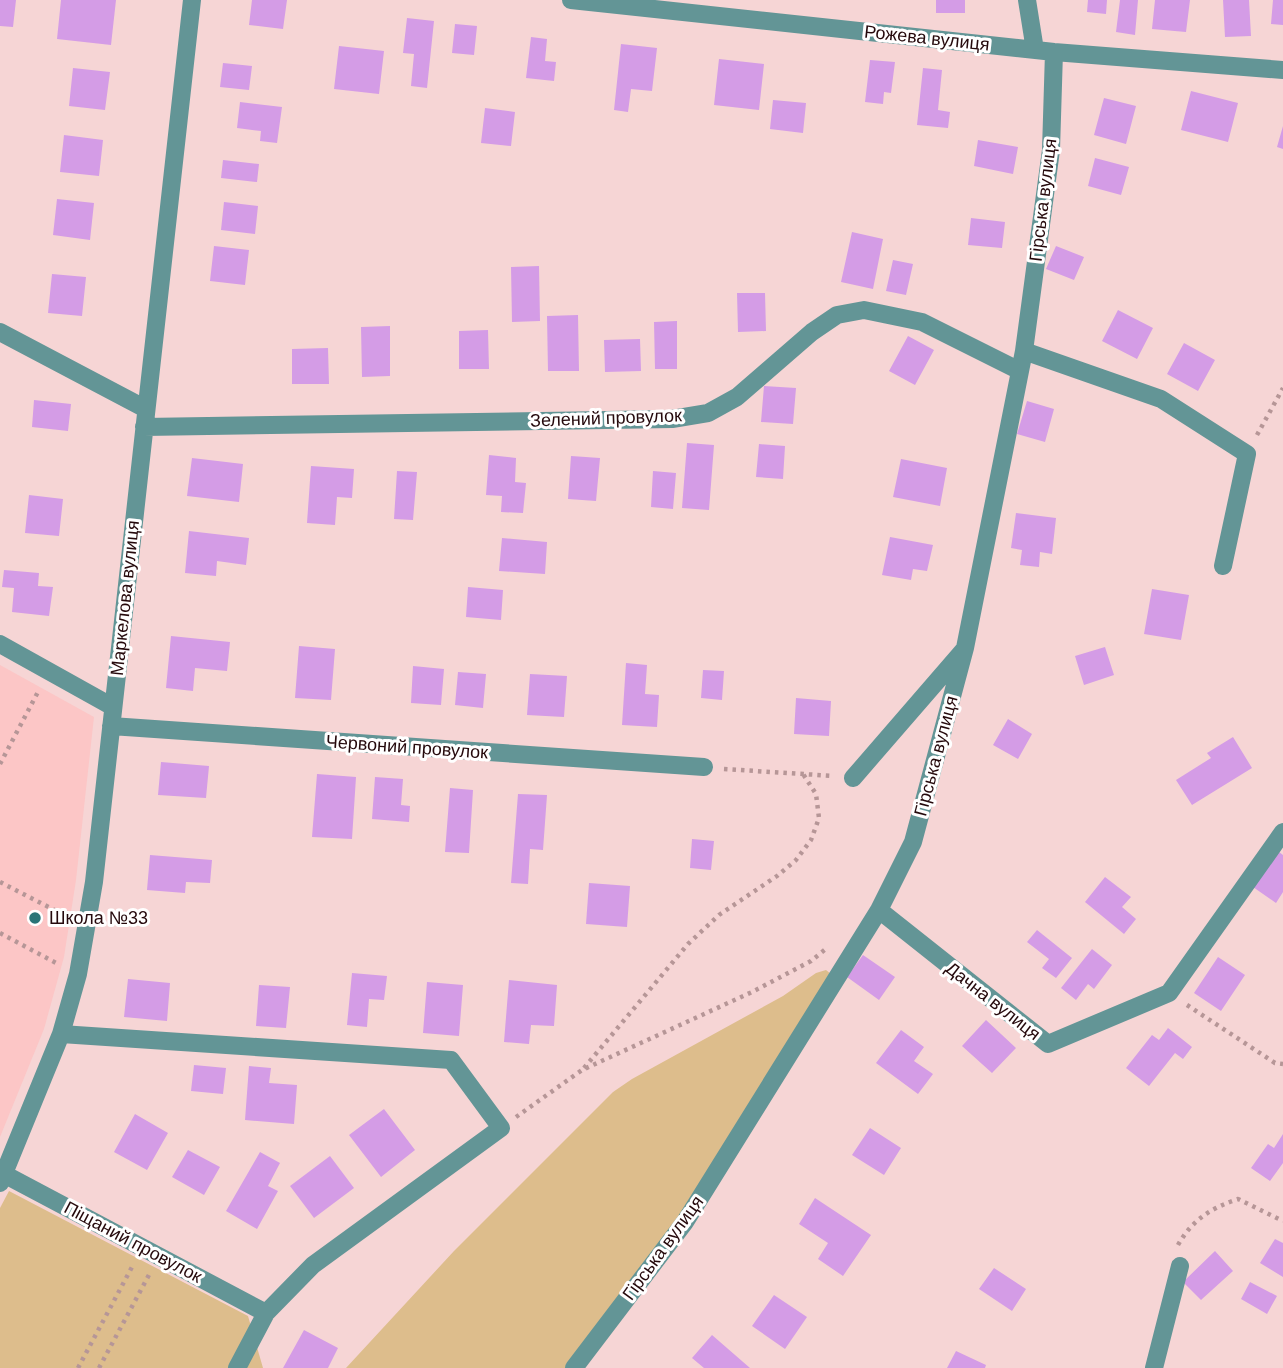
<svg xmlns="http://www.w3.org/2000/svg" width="1283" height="1368" font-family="Helvetica,sans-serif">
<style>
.built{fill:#fcc6c6}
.green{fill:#ddbd8c}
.building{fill:#d49ce6}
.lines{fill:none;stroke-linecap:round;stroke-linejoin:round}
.path{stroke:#b69697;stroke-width:4.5;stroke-dasharray:3.5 5;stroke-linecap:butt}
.minor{stroke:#639596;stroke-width:18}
.poi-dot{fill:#2a7477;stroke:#fff;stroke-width:2.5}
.labels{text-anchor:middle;stroke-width:6;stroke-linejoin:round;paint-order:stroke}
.street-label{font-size:18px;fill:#25090c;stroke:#fff}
.poi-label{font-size:18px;fill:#25090c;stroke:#fff;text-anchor:start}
</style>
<rect width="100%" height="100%" fill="#f6d5d5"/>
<!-- built -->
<path class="built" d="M0 665 94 717 76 880 64 957 44 1029 0 1137Z"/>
<!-- green -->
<path class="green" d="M826 970 831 974 681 1218 567 1368H346L454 1251 613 1092 632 1079 783 996 816 973Z
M9 1191 248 1316 263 1368H0V1208Z"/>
<!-- building -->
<path class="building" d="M0 0H16L13 27 0 26Z
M61 0H116L111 45 57 39Z
M252 0H287L283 29 249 25Z
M936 0H965V13H936Z
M1088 0H1107L1106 14 1087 12Z
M1120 0H1138L1135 35 1116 32Z
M1155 0H1190L1186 32 1152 29Z
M1223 0H1249L1251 36 1225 37Z
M1273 0H1283V25L1271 24Z
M407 18 434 21 427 88 411 86 414 54 403 53Z
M455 24 477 26 474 55 452 53Z
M531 37 547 39 545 61 556 62 554 81 526 78Z
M621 44 657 48 652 91 631 89 628 112 614 110Z
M339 46 384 51 379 94 334 89Z
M719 59 764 64 759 110 714 105Z
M870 60 895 62 891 93 884 92 883 104 865 102Z
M223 63 252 66 249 90 220 87Z
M73 68 110 72 105 110 69 106Z
M923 68 942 70 938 110 950 112 948 128 917 125Z
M1191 91 1238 103 1228 142 1181 130Z
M1104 98 1136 106 1126 144 1094 135Z
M773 100 806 103 803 133 770 129Z
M240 102 282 107 277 143 260 141 261 131 237 128Z
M485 108 515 112 511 146 481 143Z
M1283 126V149L1277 147Z
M64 135 103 140 99 176 60 172Z
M978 140 1018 147 1013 174 974 166Z
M1095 158 1129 167 1121 195 1088 186Z
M223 160 259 164 257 182 221 178Z
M57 199 94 203 90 240 53 235Z
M224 202 258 206 255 234 221 230Z
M971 218 1005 222 1002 248 968 245Z
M852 232 883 239 873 289 841 282Z
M214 246 249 250 245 285 210 281Z
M1056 246 1084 257 1074 280 1046 269Z
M893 260 913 264 906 295 886 291Z
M539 266 540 321 512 322 511 267Z
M52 274 86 277 82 316 48 313Z
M737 293H765L766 331 738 332Z
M1118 310 1153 328 1137 359 1102 341Z
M578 315 579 371H548L547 316Z
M677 321V369H655L654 322Z
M390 326V376L362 377 361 327Z
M488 330 489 369H459V331Z
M908 336 934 350 915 385 889 371Z
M640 339 641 371 605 372 604 340Z
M1184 343 1215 360 1198 391 1167 374Z
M328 348 329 384H292V349Z
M764 386 796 388 793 424 761 422Z
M34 400 71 404 68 431 32 427Z
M1027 401 1054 409 1045 442 1017 434Z
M687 443 714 445 709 510 682 508Z
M759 444 785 446 783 479 756 477Z
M489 455 516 458 515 482 526 483 523 513 501 512 502 496 486 495Z
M571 456 600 458 596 501 568 499Z
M192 458 243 464 239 502 187 496Z
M901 459 947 468 940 506 893 497Z
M311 466 354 469 352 498 337 497 335 525 307 523Z
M397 471 417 472 413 520 394 519Z
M653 471 676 473 673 509 651 507Z
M29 495 63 499 59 536 25 533Z
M1016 513 1056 518 1052 554 1040 552 1039 567 1020 565 1022 550 1011 548Z
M189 531 249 538 246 565 217 561 216 576 185 573Z
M890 537 933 545 927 571 913 569 911 580 882 575Z
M502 538 547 542 545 574 499 571Z
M4 570 39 573 38 586 53 587 49 616 12 612 14 588 2 587Z
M468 587 503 590 501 620 466 617Z
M1152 589 1189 595 1181 640 1144 634Z
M171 636 230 642 227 671 195 668 193 691 166 688Z
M299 646 335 649 331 700 295 698Z
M1105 647 1114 675 1084 685 1075 656Z
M626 663 647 665 645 694 659 695 657 727 622 725Z
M413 666 444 669 441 705 411 703Z
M703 670 724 671 722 700 701 698Z
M458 672 486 674 483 708 455 705Z
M530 674 567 676 564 717 527 715Z
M796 698 831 701 829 736 794 734Z
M1008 719 1032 734 1018 759 993 745Z
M1233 737 1252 768 1192 805 1176 780 1211 758 1207 753Z
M161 762 209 766 206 798 158 795Z
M317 774 356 777 352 839 312 837Z
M375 777 403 779 401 805 410 806 409 822 372 819Z
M450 788 473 790 469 853 445 852Z
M518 794 547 795 543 850 530 849 528 884 511 883Z
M692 839 714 841 711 870 690 868Z
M1279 852 1283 855V892L1276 903 1253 887Z
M150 855 212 860 210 883 186 882 185 893 147 890Z
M1105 877 1131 897 1122 907 1136 919 1124 934 1085 902Z
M589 883 630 886 627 927 586 924Z
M1037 930 1072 958 1056 978 1042 968 1049 959 1027 942Z
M1092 949 1112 965 1094 989 1088 984 1076 1000 1061 988Z
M863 955 895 977 879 1000 847 977Z
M1218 957 1245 975 1221 1011 1194 993Z
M352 973 387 976 384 1000 369 999 367 1027 347 1025Z
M128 979 170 983 167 1021 124 1017Z
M509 980 557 985 554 1026 531 1025 529 1044 504 1042Z
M427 982 463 985 459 1036 423 1033Z
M259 985 290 987 286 1028 256 1026Z
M986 1020 1016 1048 992 1073 962 1046Z
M1168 1028 1192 1047 1183 1059 1175 1053 1149 1086 1126 1068 1152 1035 1159 1040Z
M901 1030 924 1047 914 1061 933 1074 918 1094 876 1063Z
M194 1065 226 1068 223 1094 191 1091Z
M249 1066 271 1068 269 1083 297 1085 294 1124 245 1120Z
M384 1109 415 1150 381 1177 349 1135Z
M135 1114 168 1133 147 1170 114 1152Z
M870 1128 901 1148 884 1175 852 1155Z
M1283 1134V1163L1270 1181 1251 1168 1268 1144 1274 1148Z
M188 1150 220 1167 204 1195 172 1177Z
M260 1152 280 1163 268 1186 278 1191 257 1229 226 1211Z
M330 1156 354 1188 314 1218 290 1186Z
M815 1198 871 1235 843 1276 818 1259 828 1243 799 1224Z
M1275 1239 1283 1243V1277L1260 1263Z
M1215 1251 1233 1271 1201 1300 1183 1282Z
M994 1268 1026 1289 1012 1311 979 1289Z
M1250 1282 1277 1296 1267 1314 1241 1299Z
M774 1295 807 1317 785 1349 752 1326Z
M304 1330 338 1348 328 1368H283Z
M712 1335 750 1368H704L692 1358Z
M956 1351 986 1365 985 1368H947Z"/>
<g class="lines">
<!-- path -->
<path class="path" d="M1257 435 1283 388
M0 764 39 690
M724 769 834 776
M0 882 68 917
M0 933 58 964
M1187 1005 1275 1063 1283 1064
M584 1068 688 944 719 915 777 876 796 860 811 840 819 818 816 794 803 774
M516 1117 582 1070 752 992 811 961 827 948
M1178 1245C1192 1220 1211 1208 1238 1199L1283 1221
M78 1368 132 1267
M99 1368 150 1273"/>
<!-- minor -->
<path class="minor" d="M571 0 1054 52 1283 70
M1027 0 1035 50
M0 332 146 409
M1024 351 1161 399 1247 454 1223 566
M144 427 672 419 708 413 737 397 812 332 837 315 864 310 922 322 1020 371
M0 644 113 707
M111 726 704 767
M853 778 963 651
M879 910 1048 1044 1169 993 1283 832
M61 1034 451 1060 501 1128 313 1265 266 1313 237 1368
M0 1172 266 1313
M0 1183 61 1034 78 974 94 882 192 0
M574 1368 685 1222 879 910 913 842 965 648 1024 351 1051 150 1054 52
M1154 1368 1180 1266"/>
</g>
<!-- markers -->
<circle class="poi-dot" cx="35" cy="918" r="7"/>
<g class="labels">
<!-- street labels -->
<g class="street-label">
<text transform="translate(927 38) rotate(6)" y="6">Рожева вулиця</text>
<text transform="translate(1043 200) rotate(-83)" y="6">Гірська вулиця</text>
<text transform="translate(606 418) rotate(-2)" y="6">Зелений провулок</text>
<text transform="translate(125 598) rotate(-84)" y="6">Маркелова вулиця</text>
<text transform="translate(407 747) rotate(4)" y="6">Червоний провулок</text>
<text transform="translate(936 756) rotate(-75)" y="6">Гірська вулиця</text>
<text transform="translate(993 1001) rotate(38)" y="6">Дачна вулиця</text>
<text transform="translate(133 1242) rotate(28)" y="6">Піщаний провулок</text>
<text transform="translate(663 1248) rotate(-54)" y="6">Гірська вулиця</text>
</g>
<!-- poi labels -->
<g class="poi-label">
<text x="49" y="924">Школа №33</text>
</g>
</g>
</svg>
